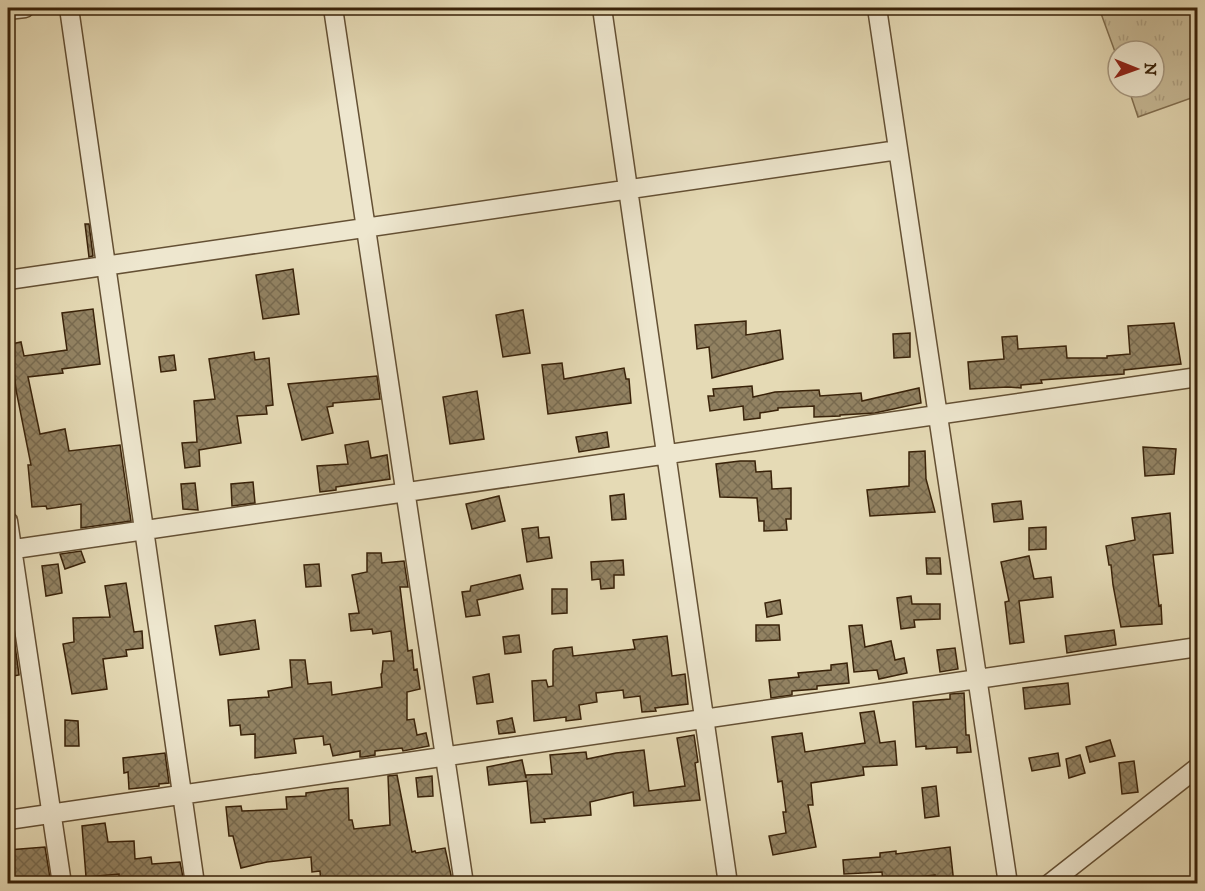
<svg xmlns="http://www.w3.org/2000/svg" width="1205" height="891" font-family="'IM FELL DW Pica',serif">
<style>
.grass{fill:url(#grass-tufts);stroke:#806e50;stroke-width:1.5}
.building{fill:url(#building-cross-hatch);stroke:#392209;stroke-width:1.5}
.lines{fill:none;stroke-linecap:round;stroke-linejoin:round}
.street-casing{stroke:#645034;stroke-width:21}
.street{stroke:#eee7cf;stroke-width:18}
</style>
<defs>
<pattern id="grass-tufts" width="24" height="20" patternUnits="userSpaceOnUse" patternTransform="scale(1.5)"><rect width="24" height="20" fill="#c8bb98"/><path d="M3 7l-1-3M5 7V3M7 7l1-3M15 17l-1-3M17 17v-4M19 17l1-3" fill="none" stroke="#ada082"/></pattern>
<pattern id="building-cross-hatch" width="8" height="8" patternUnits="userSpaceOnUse" patternTransform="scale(1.5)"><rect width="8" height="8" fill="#928262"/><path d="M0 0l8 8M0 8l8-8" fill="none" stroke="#786a4f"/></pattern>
</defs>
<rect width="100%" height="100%" fill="#e5dab5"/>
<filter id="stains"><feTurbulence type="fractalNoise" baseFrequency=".00333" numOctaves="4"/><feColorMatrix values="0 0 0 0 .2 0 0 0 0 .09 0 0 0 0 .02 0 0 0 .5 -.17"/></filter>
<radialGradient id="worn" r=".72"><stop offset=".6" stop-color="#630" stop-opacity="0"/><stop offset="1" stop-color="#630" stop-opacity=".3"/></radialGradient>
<!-- grass -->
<path class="grass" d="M1099 8H1197V96L1138 117 1128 87H1154V51H1118V60Z"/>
<!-- building -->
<path class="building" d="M85 224H89L93 256 89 257Z
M293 269 299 314 263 319 256 275Z
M93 309 100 364 62 369 63 373 28 377 40 434 65 429 69 451 120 445 131 521 81 528V504L47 509 46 506 32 507 28 465H31L16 390 11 344 21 342 24 356 67 350 62 313Z
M523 310 530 353 503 357 496 315Z
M746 321V335L780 330 783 359 712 378 709 347 697 349 695 325Z
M1174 323 1181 364 1124 370V374L1041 380 1042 383 1021 385V388L1008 387 970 389 968 362 1004 359 1002 337 1017 336 1018 349 1066 346 1067 358H1107V356L1130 354 1128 326Z
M910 333V357L894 358 893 334Z
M254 352 255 360 269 358 273 405 266 406 267 414 237 416 241 443 199 450 200 466 185 468 182 443 197 442 194 401 215 399 209 359Z
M174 355 176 370 161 372 159 357Z
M562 363 564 379 624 368 626 379H629L631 403 548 414 542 365Z
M377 376 380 399 333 403V406L327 407 333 433 302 440 288 384Z
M752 386 753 397 775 392 819 390 820 396 861 393 862 401 919 388 921 403 875 413 840 415V416L814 417V406L778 408V410L760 413V418L744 420 743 406 710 411 708 396H714L713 389Z
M477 391 484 439 450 444 443 397Z
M607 432 609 447 579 452 576 437Z
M368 441 371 458 387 455 390 479 336 487V490L320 492 317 466 348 464 345 445Z
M1143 447 1176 449 1174 474 1145 476Z
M925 451 926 479 935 512 870 516 867 490 909 486V452Z
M740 461H755L756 472 771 471 772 489 791 488V519H786L787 530 764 531V521H759L757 498 720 497 716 464Z
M253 482 255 503 232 506 231 484Z
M195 483 198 510 183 509 181 484Z
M624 494 626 519 612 520 610 496Z
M499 496 505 521 472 529 466 504Z
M1021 501 1023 519 994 522 992 504Z
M1170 513 1173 553 1153 555 1159 606 1161 605 1162 624 1121 627 1113 585 1111 565H1109L1106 546 1135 540 1132 518Z
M538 527 539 538 549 537 552 558 527 562 522 529Z
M1046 527V549L1029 550V528Z
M81 551 85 562 65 569 60 554Z
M367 553H381L382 563 404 561 408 587H400L408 651 412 650 414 670 417 669 420 689 407 692V720L414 719 417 735 426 733 429 746 403 751 402 748 375 751V755L363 757H360V751L333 756 330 744 324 745 323 736 294 739 296 753 255 758V734L241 735 240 725 230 726 228 700 269 697 268 691 292 687 290 660H305L308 684 331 682 332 695 382 687 381 674 382 673 383 661H394L391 631 373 634 372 629 351 631 349 614 359 613 352 575 367 572Z
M1029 556 1034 579 1051 577 1053 597 1019 601 1024 642 1010 644 1005 602 1009 601 1001 562Z
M926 558H940L941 574H927Z
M623 560 624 575H614V588L601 589 600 579 592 580 591 562Z
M58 564 62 593 46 596 42 566Z
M319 564 321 586 306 587 304 565Z
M520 575 523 589 477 600 480 615 466 617 462 592 470 591 471 586Z
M126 583 134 632 142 631 143 648 126 650 127 656 103 659 107 689 72 694 63 644 74 642 73 618 110 617 105 586Z
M552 589H567V613L552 614Z
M911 596 912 604H940V619L914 620 915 627 901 629 897 598Z
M780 600 782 614 767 617 765 603Z
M11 616 19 675 8 677V617Z
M255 620 259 649 220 655 215 626Z
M756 625H779L780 640 756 641Z
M862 625 865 647 891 641 895 660 904 658 907 673 879 679 877 670 854 672 849 626Z
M1114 630 1116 645 1067 653 1065 636Z
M519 635 521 652 505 654 503 637Z
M667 636 672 676 685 674 688 704 655 708 656 711 642 712 640 696 624 698 623 690 596 693 597 702 579 705 581 719 566 721V717L534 721 532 681 546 680 548 687 553 686V651L555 649 572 647 573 656 635 649 633 640Z
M955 648 958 669 940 672 937 650Z
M847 663 849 683 817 686V689L792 691V695L771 698 769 680 799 677 798 673 831 670V665Z
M489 674 493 702 477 704 473 677Z
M1068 683 1070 704 1025 709 1023 688Z
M964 693 966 735H969L971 752 957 753V747L926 749V746L916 747 913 702 950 699V694Z
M874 711 880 743 895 741 897 765 863 767 864 775 811 783 813 805H808L816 847 773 855 769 836 786 833 783 812H786L782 781 778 782 772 737 802 733 805 752 865 743 860 713Z
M512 718 515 732 499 734 497 721Z
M65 720 78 721 79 746H65Z
M694 735 698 762 695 763 700 800 634 806 633 792 590 802 591 815 544 819 545 822 531 823 527 781 489 785 487 767 522 760 526 778V775L552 774 550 755 586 752 587 759 616 753 644 750 649 791 685 786 677 738Z
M1110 740 1115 756 1090 762 1086 747Z
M165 753 169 783 159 784V786L129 789 128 772 124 773 123 758Z
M1058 753 1060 766 1032 771 1029 758Z
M1080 755 1085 773 1069 778 1066 759Z
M1134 761 1138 792 1122 794 1119 763Z
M397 775 412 852 415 851 416 853 445 848 451 875 450 884H321L320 871 312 872 311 857 267 862 241 868 233 836H229L226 807 241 806 242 811 287 809 286 797 306 796V793L334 789 348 788 349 820H352L354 829 390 825 388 776Z
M432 776 433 796 418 797 416 778Z
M936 786 939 816 925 818 922 788Z
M105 823 108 842 134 841 135 859 151 857 152 864 180 862 183 877 137 882H119V874L86 877 82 826Z
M45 847 51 884H18V878L8 879V850Z
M950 847 954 884H936L935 875 899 879 900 884H883L882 872 844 874 843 860 880 857V853L896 851V854Z"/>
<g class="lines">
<defs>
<path id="street" d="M69 8 195 884
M333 8 464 884
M602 8 728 884
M877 8 1008 884
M8 10 25 8
M8 280 898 150
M8 521 62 884
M8 550 1198 377
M8 820 1198 647
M1049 884 1198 767"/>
</defs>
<!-- street casing -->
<use href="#street" class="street-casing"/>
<!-- street -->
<use href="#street" class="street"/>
</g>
<!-- margin -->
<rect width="1205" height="891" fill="none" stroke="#e5dab5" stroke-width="30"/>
<rect x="9" y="9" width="1187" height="873" fill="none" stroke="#392209" stroke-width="3"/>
<rect x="15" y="15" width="1175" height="861" fill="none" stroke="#392209" stroke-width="1.5"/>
<!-- north arrow -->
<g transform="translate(1136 69) rotate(91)"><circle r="28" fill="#eee7cf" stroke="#a69880" stroke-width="1.5"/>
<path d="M0-4.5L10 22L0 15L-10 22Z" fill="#8f2418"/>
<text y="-9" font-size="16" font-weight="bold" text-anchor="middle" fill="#392209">N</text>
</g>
<rect width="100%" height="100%" filter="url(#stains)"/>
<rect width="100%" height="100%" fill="url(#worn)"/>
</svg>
